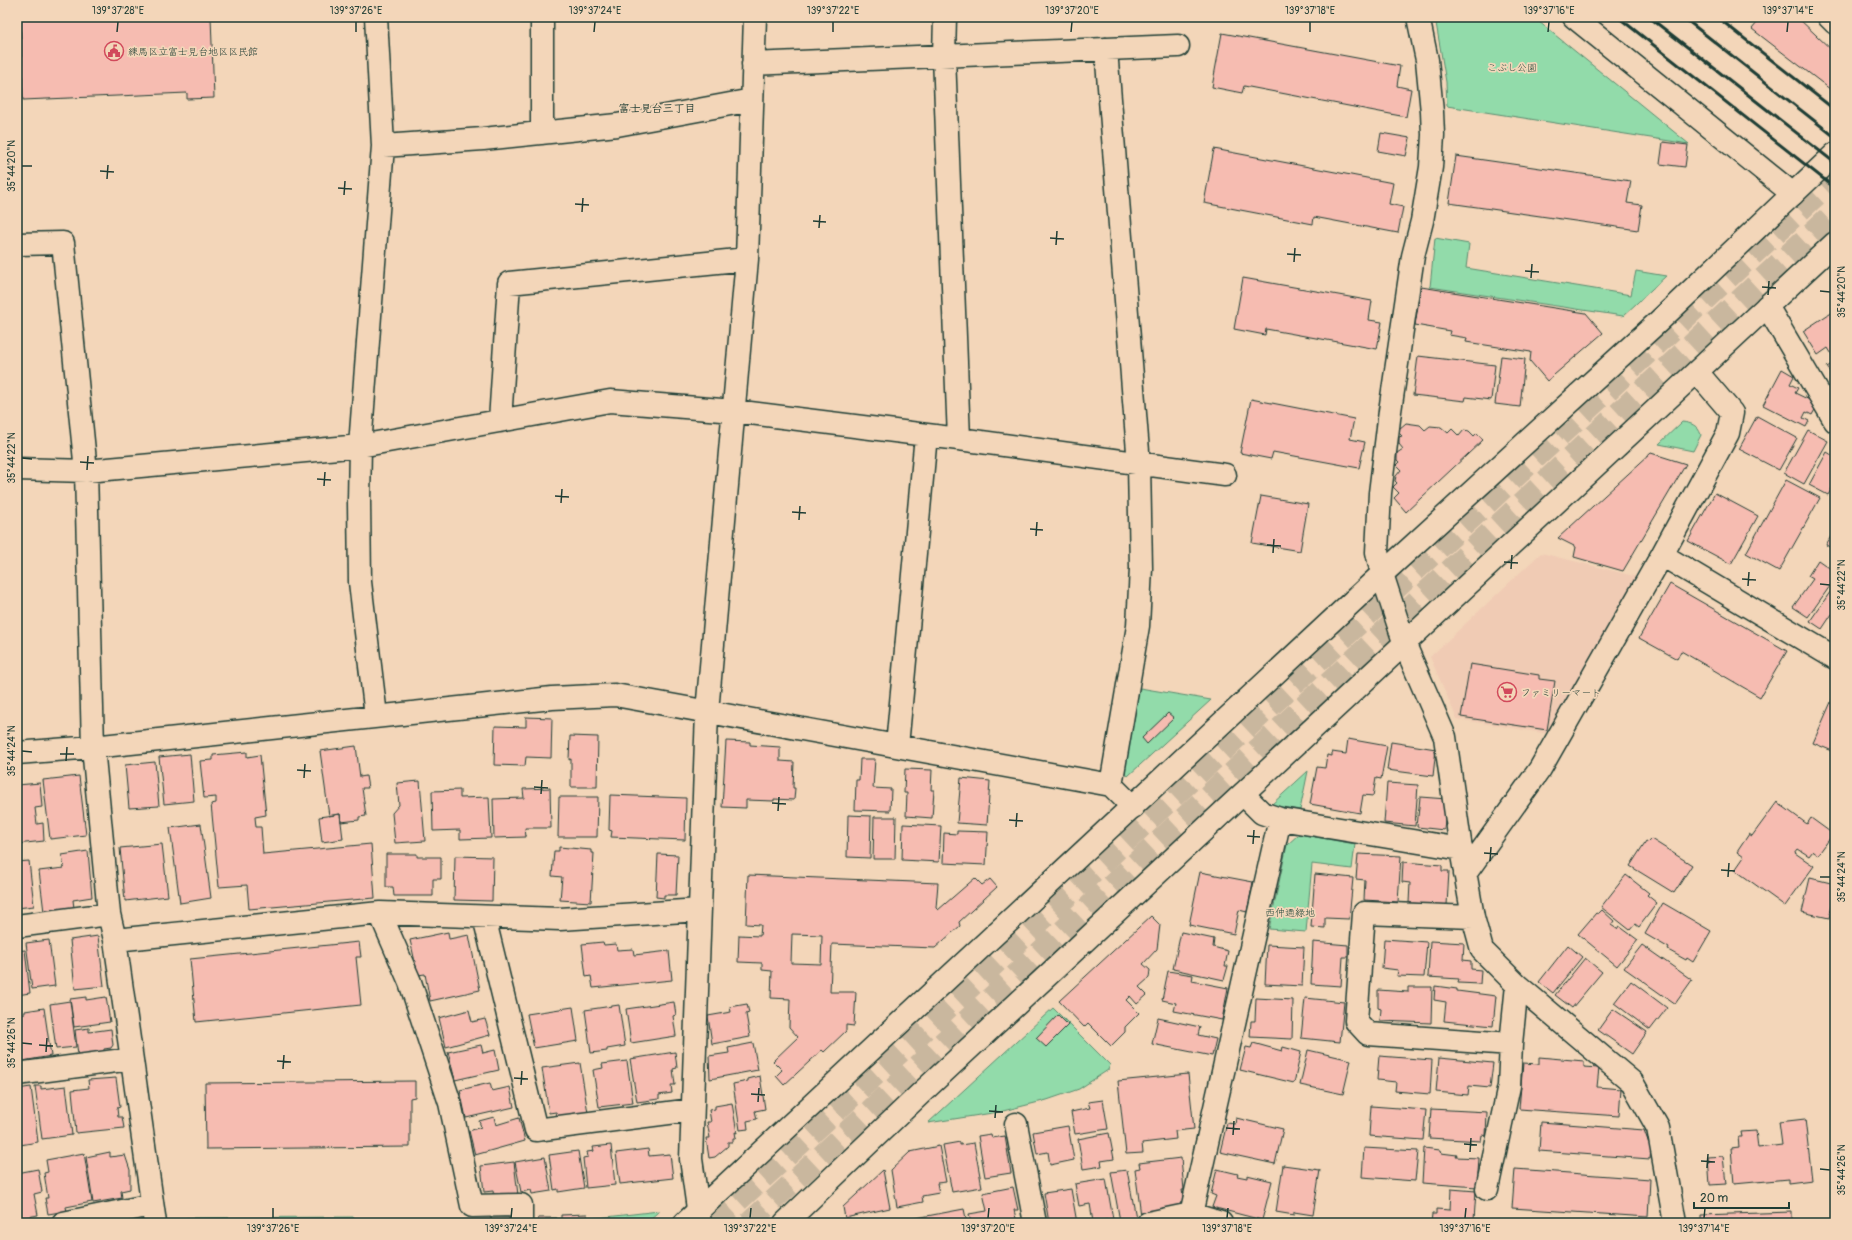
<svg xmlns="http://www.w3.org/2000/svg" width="1852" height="1240" font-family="Pangolin,'Klee One',sans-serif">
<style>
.built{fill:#f0cbb4}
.green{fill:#92dbaa;stroke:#588c6f}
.building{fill:#f6bcb1;stroke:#1f3d34;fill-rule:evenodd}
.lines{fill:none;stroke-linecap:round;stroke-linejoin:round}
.primary-tunnel{stroke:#c9b79e;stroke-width:22;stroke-dasharray:22 11;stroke-linecap:butt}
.minor-casing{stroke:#1f3d34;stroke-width:25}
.primary-casing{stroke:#1f3d34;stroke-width:25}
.minor{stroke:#f3d6b9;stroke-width:22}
.primary{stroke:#f3d6b9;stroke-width:22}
.rail{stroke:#1f3d34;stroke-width:3}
.ticks{fill:none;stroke:#1f3d34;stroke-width:1.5}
.labels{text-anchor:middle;stroke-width:3.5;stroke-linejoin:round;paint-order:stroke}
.poi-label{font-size:10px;fill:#1f3d34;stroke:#f3d6b9;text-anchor:start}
.park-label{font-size:10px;fill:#2a4d40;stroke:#f3d6b9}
.neighbourhood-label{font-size:11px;font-weight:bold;fill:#1f3d34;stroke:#f3d6b9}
.neatline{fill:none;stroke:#1f3d34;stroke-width:1.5}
.ticks-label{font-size:10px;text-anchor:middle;fill:#1f3d34}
</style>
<rect width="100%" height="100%" fill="#f3d6b9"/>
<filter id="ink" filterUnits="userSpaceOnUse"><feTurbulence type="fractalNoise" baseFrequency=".025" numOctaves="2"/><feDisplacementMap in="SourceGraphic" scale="8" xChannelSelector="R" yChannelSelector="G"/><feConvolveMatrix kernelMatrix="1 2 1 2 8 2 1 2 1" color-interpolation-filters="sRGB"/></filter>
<g filter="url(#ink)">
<!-- built -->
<path class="built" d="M1541 553 1638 577 1549 734 1457 719 1430 657Z"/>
<!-- green -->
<path class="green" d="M1435 17H1533L1689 144 1447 106 1446 82Z
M1435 238 1469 244 1466 268 1631 295 1636 271 1666 276 1623 316 1430 287Z
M1682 422C1691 423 1698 425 1701 435L1693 451 1659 444Z
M1140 688 1211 700 1128 776 1124 771Z
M1308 771 1300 810 1271 805Z
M1299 834 1355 844 1352 869 1312 864 1306 932 1269 929 1287 845Z
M1053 1008 1110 1065 1108 1070 1079 1089 1047 1100 999 1112 928 1123Z
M659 1211 646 1223H589V1219Z
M354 1217V1223H181L186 1218Z"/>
<!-- building -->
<path class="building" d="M20 17H211L214 98 187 99V93L23 100Z
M1762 17H1772L1775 20 1777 17H1797L1835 53V93L1752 29Z
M1222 33 1400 66 1397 86 1411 89 1406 117 1244 86 1242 93 1212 87Z
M1381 133 1410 138 1406 156 1378 151Z
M1663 142 1688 145 1685 167 1660 164Z
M1214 149 1393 183 1389 204 1403 207 1398 233 1314 217 1313 224 1204 203Z
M1456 156 1631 181 1627 203 1642 205 1638 230 1449 203Z
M1243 278 1372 301 1369 320 1382 322 1377 349 1266 329 1265 335 1234 329Z
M1421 287 1586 313 1603 333 1547 381 1530 361 1531 352 1466 342 1467 338 1449 335 1450 331 1415 325Z
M1835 310V355L1833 356 1828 348 1818 355 1803 331Z
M1418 356 1495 365 1491 400 1466 397 1465 401 1413 395Z
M1501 356 1525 359 1520 407 1495 404Z
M1835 362V379L1827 367Z
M1782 369 1794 376 1790 384 1798 388 1795 393 1818 404 1812 415 1806 412 1803 418 1809 421 1806 427 1763 405Z
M1251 399 1354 419 1350 439 1365 442 1359 468 1273 452 1271 459 1240 453Z
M1757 416 1797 438 1779 470 1739 449Z
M1406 423 1420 425 1425 430 1430 426 1441 427 1448 433 1452 429 1459 436 1464 430 1469 431 1474 436 1477 433 1483 440 1406 512 1394 498 1399 493 1393 487 1397 483 1395 481 1396 476 1401 470 1396 465 1399 462 1397 460V453L1403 449 1399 444V437L1402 436 1398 432 1399 429Z
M1808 430 1828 441 1804 484 1784 473Z
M1827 452 1835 457V483L1828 495 1809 485Z
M1651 453 1686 464 1623 571 1574 557 1576 547 1558 538Z
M1786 480 1820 498 1779 571 1746 553Z
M1715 493 1758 516 1731 564 1688 541Z
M1261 496 1308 504 1300 551 1252 543Z
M1835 529V550L1826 545Z
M1818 560 1835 572V579L1808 617 1793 607 1813 579 1808 576Z
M1670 584 1787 651 1760 697 1681 651 1677 659 1639 638Z
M1835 585V616L1832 614 1822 629 1810 621Z
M1470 664 1539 675V679L1555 681 1547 730 1461 717Z
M1835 693V752L1813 743Z
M1168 713 1174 718 1147 744 1142 738Z
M526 717 552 718 551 758 526 757 525 766 494 765 495 726 526 727Z
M570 736 598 737 597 787H571V759L569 760Z
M1348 739 1387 746 1381 779 1376 778 1373 796 1363 795 1360 813 1310 804 1317 767 1325 768 1327 755 1332 756V752L1346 754Z
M726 741 750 742V745L780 747V761L794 762 793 788H795L794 800 774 799V801L746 800V808L722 807Z
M1391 742 1436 749 1433 776 1387 770Z
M356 746 360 777 366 776 368 788H362L366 816 359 817V820L341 822 340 814 329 816 320 751Z
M247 752V757L260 755 266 815 255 817 256 827H261L263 854 371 844 375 898 249 909 247 885 219 887 211 804 216 803V797L204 798 200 761 213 760V755Z
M190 754 194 801 164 804 159 757Z
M860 759H875L873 788 891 789 890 811 855 810 856 780H859Z
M155 762 159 806 129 808 125 765Z
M905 769 932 770 931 790H934L932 818 906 816 907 793H904Z
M79 776 86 835 50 839 43 780Z
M961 778 990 781 987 825 957 823Z
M420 781 425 841 395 843 392 813 399 805 397 783Z
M40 783 42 807 35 808 37 824 43 823 44 841 17 844V785Z
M1387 783 1418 785 1415 826 1384 823Z
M550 788 551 828H525L526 837 494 838 493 799 524 798 523 789Z
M460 790V798L489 797 491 838 460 839V830L433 831 432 791Z
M610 795 686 798 685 840 611 837 612 831 609 830Z
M559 797H598L597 837H558Z
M1420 797 1447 799 1444 830 1417 827Z
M1777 802 1807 824 1811 818 1833 834 1818 855 1813 851 1809 856 1798 849 1795 853 1814 866 1785 906 1735 870 1744 857 1737 852 1749 834 1752 836Z
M340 814 343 839 322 842 319 817Z
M848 815 871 816 870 858 847 857Z
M874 817H896L895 859H873Z
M201 824 211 898 180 903 170 828Z
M903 824 941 826 939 862 902 860Z
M957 831 988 832 986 865 943 863 944 833 957 834Z
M1651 839 1692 865 1674 893 1630 866 1646 841 1648 842Z
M162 844 168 896 125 901 120 848Z
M559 847 591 850V853H594L591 902 560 900 562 877 552 876 554 851H559Z
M88 851 92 897 73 900 74 908 44 912 39 871 64 868 62 855Z
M386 854H417V857H441V879H433V896H394L393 887H386Z
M658 854 678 855 676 895H664V898L656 897Z
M1358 854 1401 856 1398 902 1364 900 1365 880 1356 879Z
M455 856 493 857 492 901 454 900Z
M29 861 34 906 17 908V862Z
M1403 862 1442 865V871H1449L1447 905 1409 903 1410 883 1402 882Z
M1200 872 1253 882 1247 912 1239 910 1234 934 1189 925Z
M1315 874 1353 878 1349 919 1325 918V928L1311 927Z
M748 875 938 883 936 908 938 910 975 878 982 885 990 879 997 887 959 922 960 926 935 948 832 944 830 992H856L854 1026 846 1025V1031L824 1052 822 1050 784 1085 776 1076 782 1070 773 1061 798 1037 789 1027 790 999 771 998 772 971 762 970V963L738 962 739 935 760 936 761 925 746 924ZM792 934 822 935 821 964 791 963Z
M1626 875 1649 893 1647 895 1657 903 1639 927 1635 924 1630 930 1601 907Z
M1810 878 1835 884V894L1829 918 1802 912Z
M1663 903 1711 931 1693 962 1687 958 1686 960 1668 950 1669 948 1645 934Z
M1602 910 1614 921 1611 925 1617 929 1619 926 1638 940 1617 966 1578 934 1596 913 1598 914Z
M1151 916 1160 925 1157 949 1143 964 1150 970 1149 978 1139 987 1147 995 1137 1004 1130 996 1126 1000 1139 1013 1125 1027V1032L1111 1046 1088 1023 1084 1027 1059 1001Z
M448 932 449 939 469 935 480 990 430 1001 425 974 418 975 410 940Z
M1181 932 1214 939 1213 947 1228 951 1225 966H1228L1224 980 1173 969Z
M98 936 104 986 75 989 70 940Z
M1384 939 1427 942 1424 977 1397 976 1398 970 1382 968Z
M49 940 55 986 32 989 26 943Z
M1430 941 1464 943 1463 960 1471 961V969L1481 970 1480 984 1458 983 1459 979 1428 977Z
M359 942 361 957H356L361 1005 196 1022 190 959Z
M603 942 604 945 616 944 617 950 633 949 634 955 669 951 672 980 593 988 591 976 586 977 582 944Z
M1313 942 1348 945V957H1343L1341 986 1311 984Z
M1267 945 1304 947 1302 986 1265 984Z
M1568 945 1582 957 1553 993 1539 982Z
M1642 945 1692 980 1675 1004 1624 968Z
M25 950 30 993 17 995V951Z
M1585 958 1602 972 1572 1008 1555 995Z
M1168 971 1193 975 1192 981 1228 988 1222 1020 1174 1011 1176 1003 1162 1000Z
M1631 981 1667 1008 1650 1030 1614 1003Z
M1435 986 1457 989V991L1496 996 1493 1026 1444 1021 1446 1002 1434 1000Z
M1408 987H1432L1431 1023 1380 1021 1381 1009 1378 1008V990L1408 992Z
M86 997V1000L106 997 110 1022 74 1027 70 999Z
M1256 998 1293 1000 1292 1039 1250 1037 1251 1021H1255Z
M1305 998 1344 1002 1340 1042 1301 1038Z
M70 1001 76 1047 56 1049 50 1004Z
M674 1002 676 1015 673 1016 676 1036 631 1043 626 1009Z
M747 1004 749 1013 746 1014 750 1037 712 1044 708 1016 731 1012 730 1007Z
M619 1005 625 1046 607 1049V1051L591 1053 585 1010Z
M573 1007 578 1041 534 1048 527 1014Z
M44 1008 51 1056 17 1062V1014L25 1013V1011Z
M1613 1009 1647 1032 1632 1054 1598 1030Z
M469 1010 472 1022 485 1019 490 1035 446 1047 439 1018Z
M1058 1015 1068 1025 1046 1047 1036 1038Z
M1158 1018 1200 1027 1198 1035 1216 1039 1212 1056 1152 1044Z
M89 1028V1032L111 1029 113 1045 111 1048 104 1049V1052L78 1055 75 1030Z
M753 1043 758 1070 710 1079 709 1056 729 1053 728 1048Z
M1253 1043 1282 1051 1283 1047 1301 1052 1294 1083 1240 1070 1246 1047 1251 1048Z
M481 1045 483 1053 495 1050 499 1070 455 1080 448 1052Z
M1308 1050 1351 1060 1343 1094 1300 1085Z
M675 1052 677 1068 673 1069 675 1085H671L672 1093 659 1095V1099L637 1102 630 1059Z
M1379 1056 1432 1060 1430 1094 1395 1091 1396 1082 1377 1080Z
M1539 1057 1584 1061V1067L1599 1068 1597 1087 1621 1089 1619 1116 1519 1109 1523 1063 1539 1064Z
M1439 1058 1493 1063 1490 1088 1469 1086 1468 1095 1436 1092Z
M627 1061 633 1103 599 1107 593 1070 603 1068 602 1064Z
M580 1063 588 1113 557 1118 556 1112 549 1113 542 1068Z
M1188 1074 1194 1129 1175 1131 1176 1139 1142 1143 1143 1153 1126 1154 1118 1081Z
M760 1076 765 1109 755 1111 757 1119 747 1121 748 1129 740 1130 733 1084 748 1081V1079Z
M116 1078 120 1107 117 1108 118 1117H122L124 1128 76 1133 72 1090 89 1088 88 1080Z
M415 1081V1097L410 1098V1147L206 1149 205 1083Z
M490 1083 492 1091 510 1087 514 1107 466 1118 460 1090Z
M35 1086H41V1089L66 1086 72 1135 42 1139Z
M31 1087 38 1142 20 1145 17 1118V1089Z
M1103 1100 1108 1129 1075 1134 1071 1112 1090 1108 1088 1102Z
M732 1103 737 1133 735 1132 736 1138H733V1142H728V1146L715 1157 709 1158 706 1138H710L707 1122H711L709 1110 715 1109V1106Z
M1371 1106 1426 1110 1423 1140 1369 1136Z
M1431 1109 1487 1112 1486 1136 1482 1135 1481 1141 1429 1138Z
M494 1117 496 1125 519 1118 525 1141 475 1155 469 1131 481 1127 479 1121Z
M1236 1118 1283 1129 1275 1164 1220 1152 1227 1123 1235 1124Z
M1805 1119 1812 1180 1788 1183V1179L1734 1184 1731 1148 1739 1147 1738 1137H1742L1741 1132 1756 1131 1758 1148 1782 1145 1779 1122Z
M1541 1122 1644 1130 1651 1149 1650 1159 1539 1151Z
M1068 1126 1074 1160 1050 1165 1048 1152 1037 1154 1033 1132Z
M1109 1133 1114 1159 1101 1161 1102 1166 1083 1169 1078 1139Z
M991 1134 992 1138 1005 1136 1011 1173 985 1177 978 1136Z
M960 1142V1145L974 1143 982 1187 952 1192 943 1145Z
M611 1145 615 1185 586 1188 583 1158 588 1157 587 1152 594 1151 593 1147Z
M939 1146 946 1182 937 1183 939 1193 922 1196 923 1202 897 1207 891 1170 910 1152Z
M1364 1148 1418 1151 1415 1181 1362 1177Z
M1424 1148 1440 1150 1441 1153 1457 1155 1456 1157 1479 1158 1477 1187 1422 1183Z
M648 1149 649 1156 670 1154 673 1178 620 1184 616 1153Z
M578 1151 584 1188 558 1192V1189L554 1190 549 1155Z
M110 1152V1157L125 1155 130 1170V1189L121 1191 122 1198 93 1203 86 1157Z
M84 1153 92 1202 66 1207 67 1211 48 1214 45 1198H48L44 1173 48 1172 46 1160Z
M1723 1156 1726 1184 1710 1185 1708 1157Z
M545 1157 551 1191 532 1194 531 1190 521 1192 515 1162Z
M1181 1158 1184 1190H1182L1184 1202 1180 1203 1181 1208 1141 1216 1135 1169 1140 1168 1139 1163Z
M514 1162 518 1195 494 1198 493 1191 484 1192 481 1166Z
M1283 1165 1320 1170 1313 1215 1294 1212V1215L1276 1212Z
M38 1169 42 1192 34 1194 38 1215 17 1219V1173Z
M1217 1169 1238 1174 1237 1176 1247 1178V1175L1272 1181 1262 1220 1212 1207 1216 1196 1211 1194Z
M1515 1169 1650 1179 1648 1217 1512 1208Z
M883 1170 890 1208 845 1218 843 1207Z
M1127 1170 1136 1218 1120 1221 1111 1172Z
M1106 1179 1113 1219 1093 1222 1090 1204 1079 1206 1075 1184Z
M1013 1187 1018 1210H1014L1017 1223H971L969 1214 987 1211 983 1193Z
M1071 1189 1077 1223H1049L1044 1193Z
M1451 1189 1476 1191 1474 1220H1470V1223H1431L1432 1214H1436V1209L1450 1210Z
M964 1209 967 1223H912L911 1219Z
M1792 1212V1223H1701V1215Z
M587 1214V1223H561V1215Z
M538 1218H557V1223H538Z
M1491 1220 1530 1222 1491 1223Z"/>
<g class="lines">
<!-- primary-tunnel -->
<path class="primary-tunnel" d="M714 1223 917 1037 1835 178
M749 1223 1835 211"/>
<defs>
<path id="minor" d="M376 17 383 146 360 446 359 502 360 582 376 716
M542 17V133
M945 17 944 56 959 439
M1418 17 1427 60 1432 112 1433 135 1431 167 1422 221 1413 256 1390 411 1380 493 1377 552 1382 574 1405 645 1445 737 1461 849 1473 917 1482 950 1517 985 1632 1082 1658 1128 1675 1223
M1574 17 1793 194
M1829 17 1835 23
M1106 49 1139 464 1141 568 1138 626 1111 785
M753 64 1178 46
M383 146 483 139 617 125 752 100
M17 244 63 243 86 471 93 747 109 914 115 940 155 1223
M1767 306 1835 421
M500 421 509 283 747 259
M17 469 86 471 360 446 610 401 734 411 959 439 1225 475
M1662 555 1835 658
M897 746 926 435
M17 753 93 747 552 698 615 695 1111 785 1133 807
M1243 794 1262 813 1280 819 1461 849
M1465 874 1540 769 1662 555 1728 433 1732 413 1697 372
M380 913 410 982 450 1103 472 1206 521 1205V1223
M484 917 536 1130 692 1110
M1473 917 1364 913 1356 1021 1368 1034 1511 1044 1517 985
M17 926 109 914
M115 940 380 913 560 919 700 910
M17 1074 131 1059
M1016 1124 1035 1223
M1487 1189 1509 1086 1511 1044
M1191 1214 1280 819
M63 1223 152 1205
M700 1223 691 1159 707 712 747 259 755 17
M1148 1223 1191 1214 1221 1223"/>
<path id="primary" d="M685 1223 1382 574 1658 322 1835 154
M785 1223 919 1095 1835 243"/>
</defs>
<!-- minor casing -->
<use href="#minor" class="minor-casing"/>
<!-- primary casing -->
<use href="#primary" class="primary-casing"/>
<!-- minor -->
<use href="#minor" class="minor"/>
<!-- primary -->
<use href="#primary" class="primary"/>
<!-- rail -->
<path class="rail" d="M1618 17 1835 188
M1649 17 1835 163
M1683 17 1835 137
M1717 17 1835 110"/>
</g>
</g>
<!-- ticks -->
<path class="ticks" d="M117 32 118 22M356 32V22M594 32 595 22M833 32V22M1071 32 1072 22M1310 32V22M1548 32 1549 22M1787 32 1788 22M22 166H32M100 171 114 172M107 179 108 165M338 188 352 189M344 195 345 181M575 204 589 205M582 212 583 198M813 221 826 222M819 228 820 215M1050 238 1064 239M1056 245 1057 231M1287 254 1301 255M1294 262 1295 248M1525 271 1539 272M1531 278 1532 264M1762 287 1776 288M1820 291 1830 292M1768 295 1769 281M22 458 32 459M80 462 94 463M87 470 88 456M317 479 331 480M324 486 325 472M555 496 569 497M561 503 562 489M792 512 806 513M799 520 800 506M1030 529 1043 530M1036 536 1037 522M1267 545 1281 546M1273 553 1274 539M1504 562 1518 563M1511 569 1512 555M1742 579 1756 580M1820 584 1830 585M1748 586 1749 572M22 751 32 752M60 754H74M66 761 67 747M297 770 311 771M304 778 305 764M534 787 548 788M541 794 542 780M772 803 786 804M778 811 779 797M1009 820 1023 821M1016 827 1017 813M1247 836 1260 837M1253 844 1254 830M1484 853 1498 854M1490 861 1491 847M1721 870 1735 871M1728 877 1729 863M1820 877H1830M22 1043 32 1044M39 1045 53 1046M46 1052 47 1038M277 1061 291 1062M283 1069 284 1055M514 1078 528 1079M521 1085 522 1071M751 1094 765 1095M758 1102 759 1088M989 1111 1003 1112M995 1118 996 1105M1226 1128 1240 1129M1233 1135 1234 1121M1464 1144 1477 1145M1470 1152 1471 1138M1701 1161 1715 1162M1707 1168 1708 1154M1820 1169 1830 1170M273 1218V1208M511 1218 512 1208M750 1218 751 1208M988 1218 989 1208M1227 1218 1228 1208M1465 1218 1466 1208M1704 1218 1705 1208"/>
<!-- icons -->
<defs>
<symbol id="civic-ring" viewBox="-11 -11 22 22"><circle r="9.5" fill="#f3d6b9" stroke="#d1495b" stroke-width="1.5"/><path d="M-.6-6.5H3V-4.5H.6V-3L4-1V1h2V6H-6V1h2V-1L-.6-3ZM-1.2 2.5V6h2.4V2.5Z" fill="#d1495b"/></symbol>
<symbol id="supermarket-ring" viewBox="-11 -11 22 22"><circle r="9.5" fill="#f3d6b9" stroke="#d1495b" stroke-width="1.5"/><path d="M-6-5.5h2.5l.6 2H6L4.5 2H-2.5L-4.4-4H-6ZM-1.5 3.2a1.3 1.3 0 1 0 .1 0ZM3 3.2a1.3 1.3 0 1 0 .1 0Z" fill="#d1495b"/></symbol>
</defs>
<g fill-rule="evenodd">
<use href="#civic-ring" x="103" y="40" width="22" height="22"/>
<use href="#supermarket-ring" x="1496" y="681" width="22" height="22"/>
</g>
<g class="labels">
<!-- poi labels -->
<g class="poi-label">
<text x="128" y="55">練馬区立富士見台地区区民館</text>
<text x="1521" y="696">ファミリーマート</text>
</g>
<!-- park labels -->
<g class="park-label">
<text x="1512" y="71">こぶし公園</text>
<text x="1290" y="916">西仲通緑地</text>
</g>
<!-- neighbourhood labels -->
<g class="neighbourhood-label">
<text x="657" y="112">富士見台三丁目</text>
</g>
</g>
<!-- margin -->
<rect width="1852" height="1240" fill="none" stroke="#f3d6b9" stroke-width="44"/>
<!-- scale -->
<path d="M1694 1202v6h95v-6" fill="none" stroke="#1f3d34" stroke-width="2"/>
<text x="1700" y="1202" font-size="12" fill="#1f3d34" stroke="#f3d6b9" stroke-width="3" paint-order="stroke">20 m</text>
<rect x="22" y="22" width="1808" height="1196" class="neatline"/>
<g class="ticks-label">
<text x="118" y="14">139°37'28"E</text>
<text x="356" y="14">139°37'26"E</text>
<text x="595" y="14">139°37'24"E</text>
<text x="833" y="14">139°37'22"E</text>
<text x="1072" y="14">139°37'20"E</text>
<text x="1310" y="14">139°37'18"E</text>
<text x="1549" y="14">139°37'16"E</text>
<text x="1788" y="14">139°37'14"E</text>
<text transform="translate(11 166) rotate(-90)" y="4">35°44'20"N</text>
<text transform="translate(1841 292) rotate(-90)" y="4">35°44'20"N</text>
<text transform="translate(11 458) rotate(-90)" y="4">35°44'22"N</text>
<text transform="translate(1841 585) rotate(-90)" y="4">35°44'22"N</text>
<text transform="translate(11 751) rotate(-90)" y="4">35°44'24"N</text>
<text transform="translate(1841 877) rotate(-90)" y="4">35°44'24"N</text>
<text transform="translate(11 1043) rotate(-90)" y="4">35°44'26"N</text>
<text transform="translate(1841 1170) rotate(-90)" y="4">35°44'26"N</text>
<text x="273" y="1232">139°37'26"E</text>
<text x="511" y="1232">139°37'24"E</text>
<text x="750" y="1232">139°37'22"E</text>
<text x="988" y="1232">139°37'20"E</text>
<text x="1227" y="1232">139°37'18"E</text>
<text x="1465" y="1232">139°37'16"E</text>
<text x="1704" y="1232">139°37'14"E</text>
</g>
</svg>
